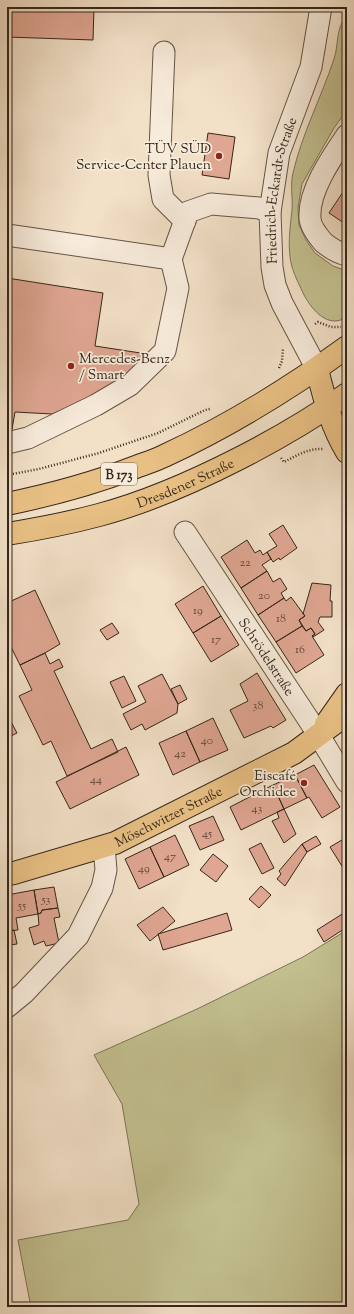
<svg xmlns="http://www.w3.org/2000/svg" width="354" height="1314" font-family="'Sorts Mill Goudy',serif">
<style>
.green{fill:#c3c090;stroke:#7c7456}
.building{fill:#dfa692;stroke:#35271b}
.lines{fill:none;stroke-linecap:round;stroke-linejoin:round}
.minor-casing{stroke:#645546;stroke-width:23}
.major-casing{stroke:#35271b;stroke-width:24}
.path{stroke:#35271b;stroke-width:2.5;stroke-dasharray:1 2;stroke-linecap:butt}
.minor{stroke:#f7ebdb;stroke-width:21}
.major{stroke:#e9c084;stroke-width:22}
.poi-dot{fill:#8f2418;stroke:#f7ebdb;stroke-width:1.5}
.labels{text-anchor:middle;stroke-width:3.5;stroke-linejoin:round;paint-order:stroke}
.number-label{font-size:12px;fill:#604739}
.shield{fill:#f7ebdb;stroke:#6f6255;stroke-width:1}
.shield-label{font-size:13px;font-weight:bold;fill:#35271b}
.poi-label{font-size:14px;fill:#35271b;stroke:#f7ebdb;text-anchor:end}
.street-label{font-size:14px;fill:#35271b;stroke:#f7ebdb}
</style>
<rect width="100%" height="100%" fill="#f2e0c7"/>
<filter id="stains"><feTurbulence type="fractalNoise" baseFrequency=".005" numOctaves="4"/><feColorMatrix values="0 0 0 0 .2 0 0 0 0 .09 0 0 0 0 .02 0 0 0 .5 -.17"/></filter>
<radialGradient id="worn" r=".72"><stop offset=".6" stop-color="#630" stop-opacity="0"/><stop offset="1" stop-color="#630" stop-opacity=".3"/></radialGradient>
<!-- green -->
<path class="green" d="M347 16V110L334 128 302 184 298 208 299 225 306 240 315 253 333 266 347 271V318C343 319 339 321 335 321 321 321 310 306 304 295 300 286 295 277 292 267 287 249 290 228 292 210 293 198 290 185 293 173 302 134 321 98 334 59 339 45 335 28 347 16Z
M347 930V1307H17L30 1302 18 1240 128 1220 139 1204 122 1104 94 1055 197 1009 303 957Z"/>
<!-- building -->
<path class="building" d="M7 7H94L93 40 7 37Z
M208 133 235 137 229 179 202 175Z
M347 186V225L329 213Z
M7 278 103 293 95 346 147 354 122 379 92 398 52 414 15 412 11 435H7Z
M283 525 297 548 280 560 279 558 273 562 267 552 277 546 269 534Z
M247 540 255 553 260 550 263 555 267 552 271 559 262 565 267 571 241 588 221 557Z
M267 571 273 582 280 578 287 589 281 593 284 598 258 615 241 588Z
M312 583 331 585 330 601H332V617H320L318 622 324 630 313 637 312 636 315 634 311 628 306 631 299 620 305 616 303 614Z
M203 586 221 616 193 633 175 604Z
M35 590 60 644 45 653 20 665 7 639V603Z
M291 597 305 616 299 620 302 626 276 642 258 615 284 598 286 601Z
M221 616 239 645 211 662 193 633Z
M112 623 119 633 107 640 100 630Z
M302 626 306 631 311 628 315 634 312 636 324 655 296 673 276 642Z
M45 653 50 664 59 659 63 667 54 671 91 749 112 739 118 752 67 776 51 741 43 745 19 696 32 690 20 665Z
M257 673 286 720 273 728 271 726 244 738 230 710 248 701 240 684Z
M162 674 178 704 177 713 145 730 142 724 131 730 123 714 146 702 138 686Z
M124 676 136 701 122 708 110 682Z
M180 685 187 699 178 704 171 689Z
M7 714 17 733 7 738Z
M213 718 228 750 200 762 186 731Z
M186 731 200 762 173 775 159 743Z
M126 747 139 775 70 809 56 782Z
M314 765 340 807 322 818 309 797 307 798 295 775Z
M295 775 307 798 284 809 273 785Z
M273 785 284 809 241 830 230 807Z
M284 809 296 834 284 843 272 821 279 818 277 812Z
M213 816 224 840 200 850 189 826Z
M175 835 189 865 164 877 150 847Z
M316 836 321 844 307 852 302 844Z
M347 837V870L345 871 330 847Z
M261 843 274 868 262 874 249 849Z
M302 844 307 852 285 886 277 879 281 874 279 871Z
M150 847 164 877 139 889 125 859Z
M213 854 228 866 216 882 200 870Z
M261 886 271 895 259 908 249 899Z
M54 887 58 908 42 910 41 913 38 914 34 890Z
M34 890 38 914 16 918 18 930 7 931V895Z
M163 907 175 921 150 941 137 925Z
M58 908 60 917 54 918 59 943 46 946 44 941 34 945 29 928 39 925 38 914 41 913 42 910Z
M347 911V927L324 942 317 930Z
M227 913 232 930 163 950 158 934Z
M14 930 17 944 9 945 7 931Z"/>
<g class="lines">
<defs>
<g id="minor">
<path d="M164 52 159 175 163 199 185 221"/>
<path d="M347 135C332 157 308 191 310 218 310 226 318 236 323 242 330 248 338 253 347 255"/>
<path d="M7 235 171 259"/>
<path id="s1" d="M317 369 282 303 275 285 272 267 270 212 279 153 311 67 321 7"/>
<path d="M7 443 28 438 96 405 130 385 165 351 178 288 171 259 188 212 211 204 259 208 270 212"/>
<path id="s2" d="M185 532 318 734 347 782"/>
<path d="M7 1007 24 993 78 936 102 888 106 870 104 847"/>
</g>
<g id="major">
<path d="M317 369C324 397 331 426 347 452"/>
<path d="M7 504C50 495 92 484 133 468 143 464 154 461 164 456 229 426 289 389 347 347"/>
<path id="s3" d="M7 534C38 529 69 523 99 515 148 502 195 481 240 458 277 439 313 418 347 394"/>
<path d="M326 724 347 694"/>
<path id="s4" d="M7 874 14 873 115 843 294 753 347 714"/>
</g>
</defs>
<!-- minor casing -->
<use href="#minor" class="minor-casing"/>
<!-- major casing -->
<use href="#major" class="major-casing"/>
<!-- path -->
<path class="path" d="M315 324 318 322 331 327H341
M279 368 282 361 283 348
M281 458 284 462C296 456 308 448 323 449
M7 475 39 469 99 453 158 433 205 410 210 409"/>
<!-- minor -->
<use href="#minor" class="minor"/>
<!-- major -->
<use href="#major" class="major"/>
</g>
<!-- markers -->
<g class="poi-dot">
<circle cx="219" cy="156" r="4"/>
<circle cx="71" cy="366" r="4"/>
<circle cx="304" cy="783" r="4"/>
</g>
<g class="labels">
<!-- number labels -->
<g class="number-label">
<text x="245" y="566">22</text>
<text x="264" y="599">20</text>
<text x="198" y="614">19</text>
<text x="281" y="622">18</text>
<text x="216" y="643">17</text>
<text x="300" y="653">16</text>
<text x="258" y="709">38</text>
<text x="207" y="744">40</text>
<text x="180" y="757">42</text>
<text x="96" y="783">44</text>
<text x="257" y="812">43</text>
<text x="207" y="837">45</text>
<text x="170" y="860">47</text>
<text x="144" y="872">49</text>
<text x="46" y="903">53</text>
<text x="22" y="909">55</text>
</g>
<!-- shield labels -->
<rect class="shield" x="101" y="463" width="36" height="22" rx="3"/>
<g class="shield-label">
<text x="119" y="479">B 173</text>
</g>
<!-- poi labels -->
<g class="poi-label">
<text x="211" y="153">TÜV SÜD<tspan x="211" dy="16">Service-Center Plauen</tspan></text>
<text x="79" y="363" text-anchor="start">Mercedes-Benz<tspan x="79" dy="16">/ Smart</tspan></text>
<text x="296" y="780">Eiscafé<tspan x="296" dy="16">Orchidee</tspan></text>
</g>
<!-- street labels -->
<g class="street-label">
<text dy="5" stroke="none"><textPath href="#s1" startOffset="190">Friedrich-Eckardt-Straße</textPath></text>
<text dy="5" stroke="none"><textPath href="#s3" startOffset="186">Dresdener Straße</textPath></text>
<text dy="5" stroke="none"><textPath href="#s2" startOffset="149">Schrödelstraße</textPath></text>
<text dy="5" stroke="none"><textPath href="#s4" startOffset="172">Möschwitzer Straße</textPath></text>
</g>
</g>
<!-- margin -->
<rect width="354" height="1314" fill="none" stroke="#f2e0c7" stroke-width="24"/>
<rect x="8" y="8" width="338" height="1298" fill="none" stroke="#35271b" stroke-width="2"/>
<rect x="12" y="12" width="330" height="1290" fill="none" stroke="#35271b"/>
<rect width="100%" height="100%" filter="url(#stains)"/>
<rect width="100%" height="100%" fill="url(#worn)"/>
</svg>
